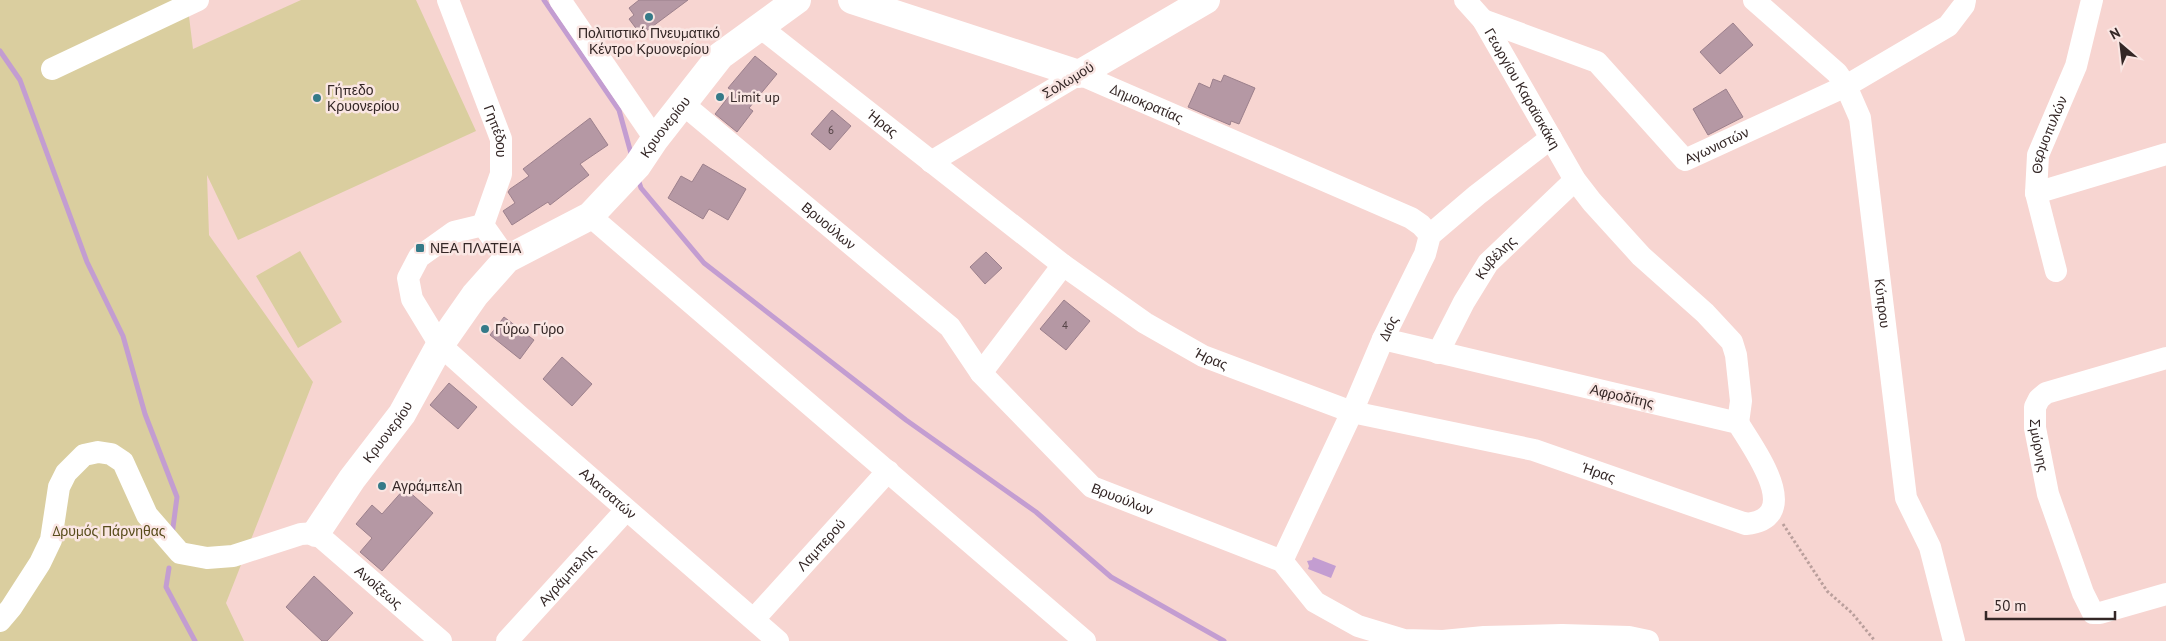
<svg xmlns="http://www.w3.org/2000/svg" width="2166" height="641" font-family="'PT Sans',sans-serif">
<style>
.green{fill:#dace9f}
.water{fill:#c39dd1}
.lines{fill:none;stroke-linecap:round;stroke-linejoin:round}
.stream{stroke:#c39dd1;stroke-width:5}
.building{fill:#b598a4;stroke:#9c808c}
.path{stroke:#ba9f9c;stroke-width:3;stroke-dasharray:2.5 2.5;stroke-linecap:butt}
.minor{stroke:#fff;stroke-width:22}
.major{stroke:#fff;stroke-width:28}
.poi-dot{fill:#357a88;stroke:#fae6e3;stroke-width:2}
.labels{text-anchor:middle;stroke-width:5;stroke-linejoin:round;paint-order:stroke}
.number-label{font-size:11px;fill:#544346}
.poi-label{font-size:14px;fill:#342726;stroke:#fae6e3;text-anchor:start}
.street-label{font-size:14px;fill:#342726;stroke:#fae6e3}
.park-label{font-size:14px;fill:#584c1b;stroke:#fae6e3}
</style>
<rect width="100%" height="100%" fill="#f7d5d1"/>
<!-- green -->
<path class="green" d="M0 0H187L193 49 301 0H416L476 131 238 240 207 175 209 235 313 382 226 603 244 641H0Z
M300 251 342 322 298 348 256 276Z"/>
<!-- water -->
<path class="water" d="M1313 557 1336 566 1331 578 1308 569 1309 566 1307 561 1312 560Z"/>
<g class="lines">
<!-- stream -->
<path class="stream" d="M544 0 619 110 632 157
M0 51 20 80 87 262 123 336 145 414 177 497 172 535
M638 179 641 188 704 263 906 420 1036 512 1111 577 1224 641
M169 568 166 587 195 641"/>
</g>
<!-- building -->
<path class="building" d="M639 0H688L641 35 629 19 634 15 629 8Z
M1733 23 1753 45 1720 74 1700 52Z
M755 56 777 74 749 108 753 111 737 132 715 114 733 91 728 88Z
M1224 75 1255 88 1239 124 1231 121 1230 125 1188 107 1199 83 1210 88 1213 79 1221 82Z
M1726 89 1743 117 1708 135 1693 109Z
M832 110 851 126 830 150 811 134Z
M590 118 608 145 580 164 589 175 550 205 548 202 512 225 503 211 515 203 508 192 510 189 529 176 523 169Z
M703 164 746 189 728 220 709 209 703 219 668 198 681 176 692 182Z
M986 252 1002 268 985 284 970 267Z
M1064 300 1090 321 1066 350 1040 329Z
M504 317 534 340 520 359 490 335Z
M562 357 592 384 572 406 543 379Z
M449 383 477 407 458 429 430 405Z
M405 488 433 513 382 571 360 552 372 538 356 524 372 505 382 514Z
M314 576 353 613 327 641H322L286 607Z"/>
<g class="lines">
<!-- path -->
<path class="path" d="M1783 524 1827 591 1852 613 1875 641"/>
<!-- minor -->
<g class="minor">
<path id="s1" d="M448 0 501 139V174L483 225"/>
<path d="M560 0 655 139"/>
<path id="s2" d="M1465 0 1483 20 1575 180 1592 202 1641 256 1705 313 1732 342 1736 355 1741 401 1738 423"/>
<path id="s3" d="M1754 0 1837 73 1846 86 1860 118 1906 498 1930 547 1954 641"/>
<path id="s4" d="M1483 20 1597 62 1685 160 1846 86 1948 26 1964 5 1965 0"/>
<path id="s5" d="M760 27 1063 265 1145 323 1203 356 1352 412 1534 450 1746 524C1806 518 1753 448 1738 423L1383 339"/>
<path d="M52 69 198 0"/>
<path id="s6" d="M683 104 950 327 981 373 1092 487 1282 561 1315 602 1358 626 1404 640 1443 641 1484 637 1562 635 1629 637 1648 641"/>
<path id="s7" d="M931 162 1079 74 1411 218 1421 225 1430 235"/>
<path d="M2036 193 2166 154"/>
<path d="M590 216 1085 641"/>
<path id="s8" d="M483 225 454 232 419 257 408 278 412 299 440 345 518 415 778 641"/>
<path d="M483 225 507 259"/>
<path id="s9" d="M2056 271 2036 193 2038 155 2076 66 2092 0"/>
<path id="s10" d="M1438 353 1464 302 1488 263 1575 180"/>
<path id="s11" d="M2166 358 2046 393 2039 399 2035 407V428L2048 494 2083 593 2093 613H2100L2166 594"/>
<path d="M981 373 1063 265"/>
<path id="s12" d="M1282 561 1352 412 1383 339 1425 254 1430 235 1477 195 1551 138"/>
<path id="s13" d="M754 619 888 471"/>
<path id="s14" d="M0 621 11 608 40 563 51 540 59 487 66 473 84 455 98 452 111 454 123 462 147 515 180 553 207 558 233 556 301 534 316 533 441 641"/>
<path id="s15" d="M507 641 626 510"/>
</g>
<!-- major -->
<g class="major">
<path d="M852 0 1079 74 1206 0"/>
<path id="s16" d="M316 533 352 479 402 414 440 345 475 295 507 259 590 216 637 166 655 139 720 56 797 0"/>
</g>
</g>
<!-- markers -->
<g class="poi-dot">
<circle cx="649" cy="17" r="5"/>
<circle cx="720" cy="97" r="5"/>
<circle cx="317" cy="98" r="5"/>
<rect x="415" y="243" width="10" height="10" rx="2.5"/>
<circle cx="485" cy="329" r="5"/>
<circle cx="382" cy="486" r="5"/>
</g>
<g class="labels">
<!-- number labels -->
<g class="number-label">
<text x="831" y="134">6</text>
<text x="1065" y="329">4</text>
</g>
<!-- poi labels -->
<g class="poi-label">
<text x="649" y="38" text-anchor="middle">Πολιτιστικό Πνευματικό<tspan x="649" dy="16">Κέντρο Κρυονερίου</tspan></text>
<text x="327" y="95">Γήπεδο<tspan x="327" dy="16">Κρυονερίου</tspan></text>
<text x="730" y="102">Limit up</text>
<text x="430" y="253">ΝΕΑ ΠΛΑΤΕΙΑ</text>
<text x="495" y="334">Γύρω Γύρο</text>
<text x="392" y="491">Αγράμπελη</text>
</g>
<!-- street labels -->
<g class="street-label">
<text transform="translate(1068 80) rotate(-31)" y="5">Σολωμού</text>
<text dy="5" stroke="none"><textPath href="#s2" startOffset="106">Γεωργίου Καραϊσκάκη</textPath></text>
<text dy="5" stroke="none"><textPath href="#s7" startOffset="246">Δημοκρατίας</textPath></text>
<text dy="5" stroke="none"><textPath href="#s5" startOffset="156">Ήρας</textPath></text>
<text dy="5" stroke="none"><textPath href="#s16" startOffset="545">Κρυονερίου</textPath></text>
<text dy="5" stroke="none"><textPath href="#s1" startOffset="140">Γηπέδου</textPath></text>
<text dy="5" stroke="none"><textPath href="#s9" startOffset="141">Θερμοπυλών</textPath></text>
<text dy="5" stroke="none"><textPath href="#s4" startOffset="288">Αγωνιστών</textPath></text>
<text dy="5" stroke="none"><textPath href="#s6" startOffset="190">Βρυούλων</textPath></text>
<text dy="5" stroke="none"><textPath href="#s10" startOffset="112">Κυβέλης</textPath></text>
<text dy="5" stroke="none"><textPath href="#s3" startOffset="348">Κύπρου</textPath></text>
<text dy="5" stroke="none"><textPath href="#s12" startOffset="256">Διός</textPath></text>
<text dy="5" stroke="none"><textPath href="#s5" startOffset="561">Ήρας</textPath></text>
<text transform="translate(1622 396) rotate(13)" y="5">Αφροδίτης</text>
<text dy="5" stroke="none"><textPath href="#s16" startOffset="124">Κρυονερίου</textPath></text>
<text dy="5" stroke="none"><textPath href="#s11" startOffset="182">Σμύρνης</textPath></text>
<text dy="5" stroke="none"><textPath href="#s5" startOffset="966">Ήρας</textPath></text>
<text dy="5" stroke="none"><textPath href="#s8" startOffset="396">Αλατσατών</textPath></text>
<text dy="5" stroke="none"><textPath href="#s6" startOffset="595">Βρυούλων</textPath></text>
<text dy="5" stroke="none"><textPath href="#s13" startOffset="100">Λαμπερού</textPath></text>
<text dy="5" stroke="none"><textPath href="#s15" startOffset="89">Αγράμπελης</textPath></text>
<text dy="5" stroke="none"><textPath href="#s14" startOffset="564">Ανοίξεως</textPath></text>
</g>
<!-- park labels -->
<g class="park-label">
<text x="109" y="536">Δρυμός Πάρνηθας</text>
</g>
</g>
<!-- north arrow -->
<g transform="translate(2121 45) rotate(332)" stroke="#fae6e3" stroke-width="4" paint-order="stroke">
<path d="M0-4L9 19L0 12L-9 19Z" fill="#342726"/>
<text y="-8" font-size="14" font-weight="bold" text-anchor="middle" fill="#342726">N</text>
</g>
<!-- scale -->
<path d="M1986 611v8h129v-8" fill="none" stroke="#342726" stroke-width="2.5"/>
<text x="1994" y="611" font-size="15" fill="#342726" stroke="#fae6e3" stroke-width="4" paint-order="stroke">50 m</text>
</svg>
